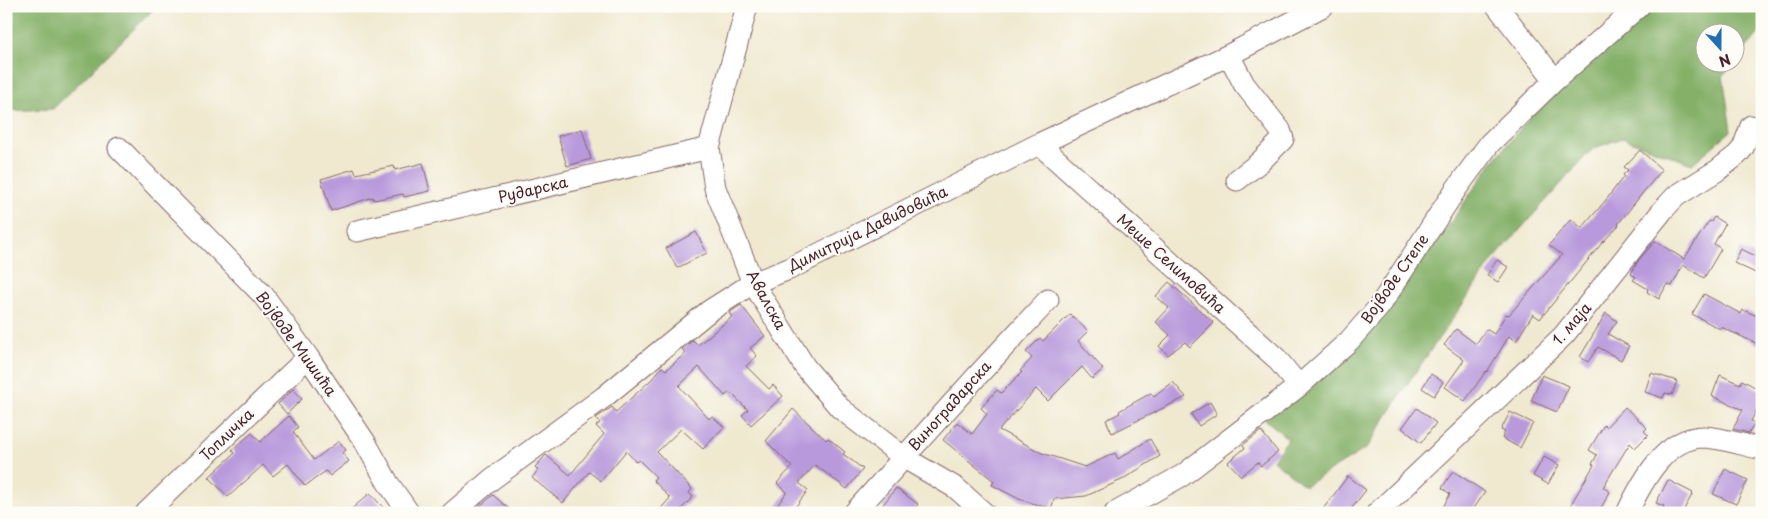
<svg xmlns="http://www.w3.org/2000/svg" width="1768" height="519" font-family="'Playpen Sans',sans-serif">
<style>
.forest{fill:#84b068;stroke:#67684a}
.building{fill:#b89adc}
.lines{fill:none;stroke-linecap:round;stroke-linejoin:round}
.minor-casing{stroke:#846665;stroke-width:23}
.minor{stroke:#fff;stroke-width:21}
.labels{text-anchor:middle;stroke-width:4;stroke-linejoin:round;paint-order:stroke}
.street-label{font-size:15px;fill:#4a1f2b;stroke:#fdfcf7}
</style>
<rect width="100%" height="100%" fill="#fdfcf7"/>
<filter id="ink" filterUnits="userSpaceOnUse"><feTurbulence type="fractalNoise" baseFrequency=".02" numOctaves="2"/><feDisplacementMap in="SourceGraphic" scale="10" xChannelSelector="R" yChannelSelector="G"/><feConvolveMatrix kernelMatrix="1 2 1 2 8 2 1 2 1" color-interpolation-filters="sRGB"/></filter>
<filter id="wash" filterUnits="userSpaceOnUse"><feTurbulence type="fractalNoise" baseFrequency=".0096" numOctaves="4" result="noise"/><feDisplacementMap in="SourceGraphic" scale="20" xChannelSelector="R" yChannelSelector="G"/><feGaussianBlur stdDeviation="1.12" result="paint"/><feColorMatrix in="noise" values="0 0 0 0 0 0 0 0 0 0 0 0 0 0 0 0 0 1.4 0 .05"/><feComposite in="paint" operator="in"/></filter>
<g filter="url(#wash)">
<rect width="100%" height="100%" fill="#f0e9d0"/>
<!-- forest -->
<path class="forest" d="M6 6H154L155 8 53 109 6 111Z
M1646 6H1762V30L1736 60V32H1706V62L1734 63 1723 75 1731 131 1692 164 1622 138 1592 149 1493 260 1406 386 1367 448 1305 486 1273 460 1288 439 1265 419 1358 340 1439 239 1491 164 1540 105Z"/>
<g id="blocks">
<!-- building -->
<path class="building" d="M582 129 591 159 567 166 558 136Z
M1640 150 1662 170 1645 190 1618 224 1619 225 1602 243 1540 319 1533 314 1516 341 1509 336 1487 372 1486 371 1465 401 1445 387 1464 360 1444 345 1456 329 1476 344 1486 329 1494 334 1506 314 1509 315 1562 255 1549 245 1571 219 1582 228 1606 200 1624 176 1623 175 1628 170 1624 167Z
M423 163 430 191 404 197 403 194 374 200 373 197 331 211 321 179 354 169 356 174 394 166 395 170Z
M1714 217 1725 224 1714 244 1721 249 1704 278 1683 265 1672 286 1667 284 1659 299 1647 292 1648 289 1633 280 1636 277 1631 274 1638 261 1655 241 1684 259 1709 221 1711 222Z
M696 232 707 253 677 268 666 248Z
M1741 249 1762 259V276L1734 263Z
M1497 260 1508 267 1498 282 1487 275Z
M1169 282 1214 323 1190 347 1185 342 1168 355 1159 346 1170 335 1156 322 1169 308 1156 296Z
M1704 294 1741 314 1743 310 1762 318V346L1721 327 1720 329 1692 314Z
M741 305 765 336 750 348 757 356 746 366 769 389 773 385 783 396 751 425 742 415 748 410 730 392 725 396 699 367 679 386 709 419 712 416 724 427 703 449 681 429 657 452 692 489 689 493 693 497 677 513H657L670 498 653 480 656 477 639 460 636 462 626 451 601 481 589 472 563 503 532 478 538 470 535 467 546 455 570 475 604 434 596 426 600 423 596 418 612 407 616 412 652 379 662 367 666 370 686 353 682 349 693 340 698 345 732 317 729 313Z
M1606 313 1617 321 1608 334 1629 346 1621 360 1598 347 1588 362 1580 357Z
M1070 314 1088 331 1078 341 1103 369 1092 379 1082 367 1048 401 1036 389 999 430 1042 453 1085 467 1115 453 1118 459 1150 439 1160 456 1126 477V478L1086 496 1054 499 1051 509 1019 499 992 485 994 481 943 440 957 422 972 434 987 414 981 408 997 390 1001 393 1022 372 1020 371 1032 358 1026 352 1040 338 1043 341Z
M1651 373 1677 381 1672 395 1665 393 1663 398 1645 392Z
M1431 374 1443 382 1434 396 1422 388Z
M1542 375 1569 386 1557 412 1531 401Z
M1720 375 1740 384 1742 380 1762 391V399L1751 421 1755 423 1749 433 1733 429 1743 410 1712 396Z
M1173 382 1186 397 1112 433 1106 420 1120 413 1119 411 1151 393 1154 397Z
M293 389 302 399 287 414 278 404Z
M1210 402 1217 414 1199 426 1191 414Z
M1625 407 1647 428 1644 431 1648 435 1635 448 1630 443 1603 487 1610 492 1598 513H1585L1571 504 1594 465 1592 464 1597 455 1589 450 1604 425 1606 427Z
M1417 408 1436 423 1421 443 1402 428Z
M793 409 826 440 828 438 845 452 843 454 863 469 847 489 815 465 799 483 808 490 791 513H772L787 492 777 483 792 467 766 441Z
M1510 412 1533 423 1520 448 1502 438 1505 432 1501 430Z
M289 416 298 427 293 432 314 460 339 441 346 450 342 453 349 461 330 476 326 471 305 486 288 464 273 476 263 465 228 497 209 477 235 453 232 450 252 433 260 442Z
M1261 431 1278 452 1261 466 1258 462 1241 476 1228 462 1245 448 1243 445Z
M1544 457 1559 465 1548 484 1533 476Z
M1725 469 1748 480 1736 504 1713 494Z
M1453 471 1485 492 1471 513H1440L1450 494 1442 488Z
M1348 476 1366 490 1348 513H1320Z
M1668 480 1693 493 1682 513H1661L1664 506 1656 503Z
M896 488 918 504 912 513H891L882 506Z
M370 493 388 513H347Z
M493 495 514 513H472Z"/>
</g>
</g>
<g filter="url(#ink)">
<use href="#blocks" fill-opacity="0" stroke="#846665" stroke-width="1"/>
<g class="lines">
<defs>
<path id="minor" d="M747 6 709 148 715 188 753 283 805 367 840 408 903 457 956 488 984 513
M1497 6 1555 80
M1229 55 1244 84 1280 130 1283 139 1260 162 1237 180
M1039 144 1276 358 1299 386
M119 148 263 295 308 357 365 442 388 483 409 513
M357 231 709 148
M146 513 308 357
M452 513 492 479 604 397 709 311 753 283 789 269 1039 144 1229 55 1323 6
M854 513 978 375 1048 300
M1115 513 1183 475 1299 386 1349 341 1379 307 1456 189 1490 143 1555 80 1639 6
M1377 513 1564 335 1663 210 1676 196 1718 170 1737 155 1743 148 1751 126
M1627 513C1642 482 1665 437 1704 437 1723 438 1743 445 1762 449"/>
</defs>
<!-- minor casing -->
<use href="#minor" class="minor-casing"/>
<!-- minor -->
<use href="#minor" class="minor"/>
</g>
</g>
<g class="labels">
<!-- street labels -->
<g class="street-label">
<text transform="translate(533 190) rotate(-13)" y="5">Рударска</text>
<text transform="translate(868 229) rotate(-26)" y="5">Димитрија Давидовића</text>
<text transform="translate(1171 264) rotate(42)" y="5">Меше Селимовића</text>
<text transform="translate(1395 279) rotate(-55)" y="5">Војводе Степе</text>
<text transform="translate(766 300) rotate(61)" y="5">Авалска</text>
<text transform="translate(1572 324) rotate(-49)" y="5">1. маја</text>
<text transform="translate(296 344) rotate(54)" y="5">Војводе Мишића</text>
<text transform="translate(950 406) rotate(-48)" y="5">Виноградарска</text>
<text transform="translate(227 435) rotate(-44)" y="5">Топличка</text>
</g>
</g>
<!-- margin -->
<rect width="1768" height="519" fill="none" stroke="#fdfcf7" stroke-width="25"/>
<!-- north arrow -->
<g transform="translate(1720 48) rotate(159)"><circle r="24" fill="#fdfcf7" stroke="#b5a4a5"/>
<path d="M0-4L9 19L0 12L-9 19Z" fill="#1f6fb2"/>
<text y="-8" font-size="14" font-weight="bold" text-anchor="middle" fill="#4a1f2b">N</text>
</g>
</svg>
